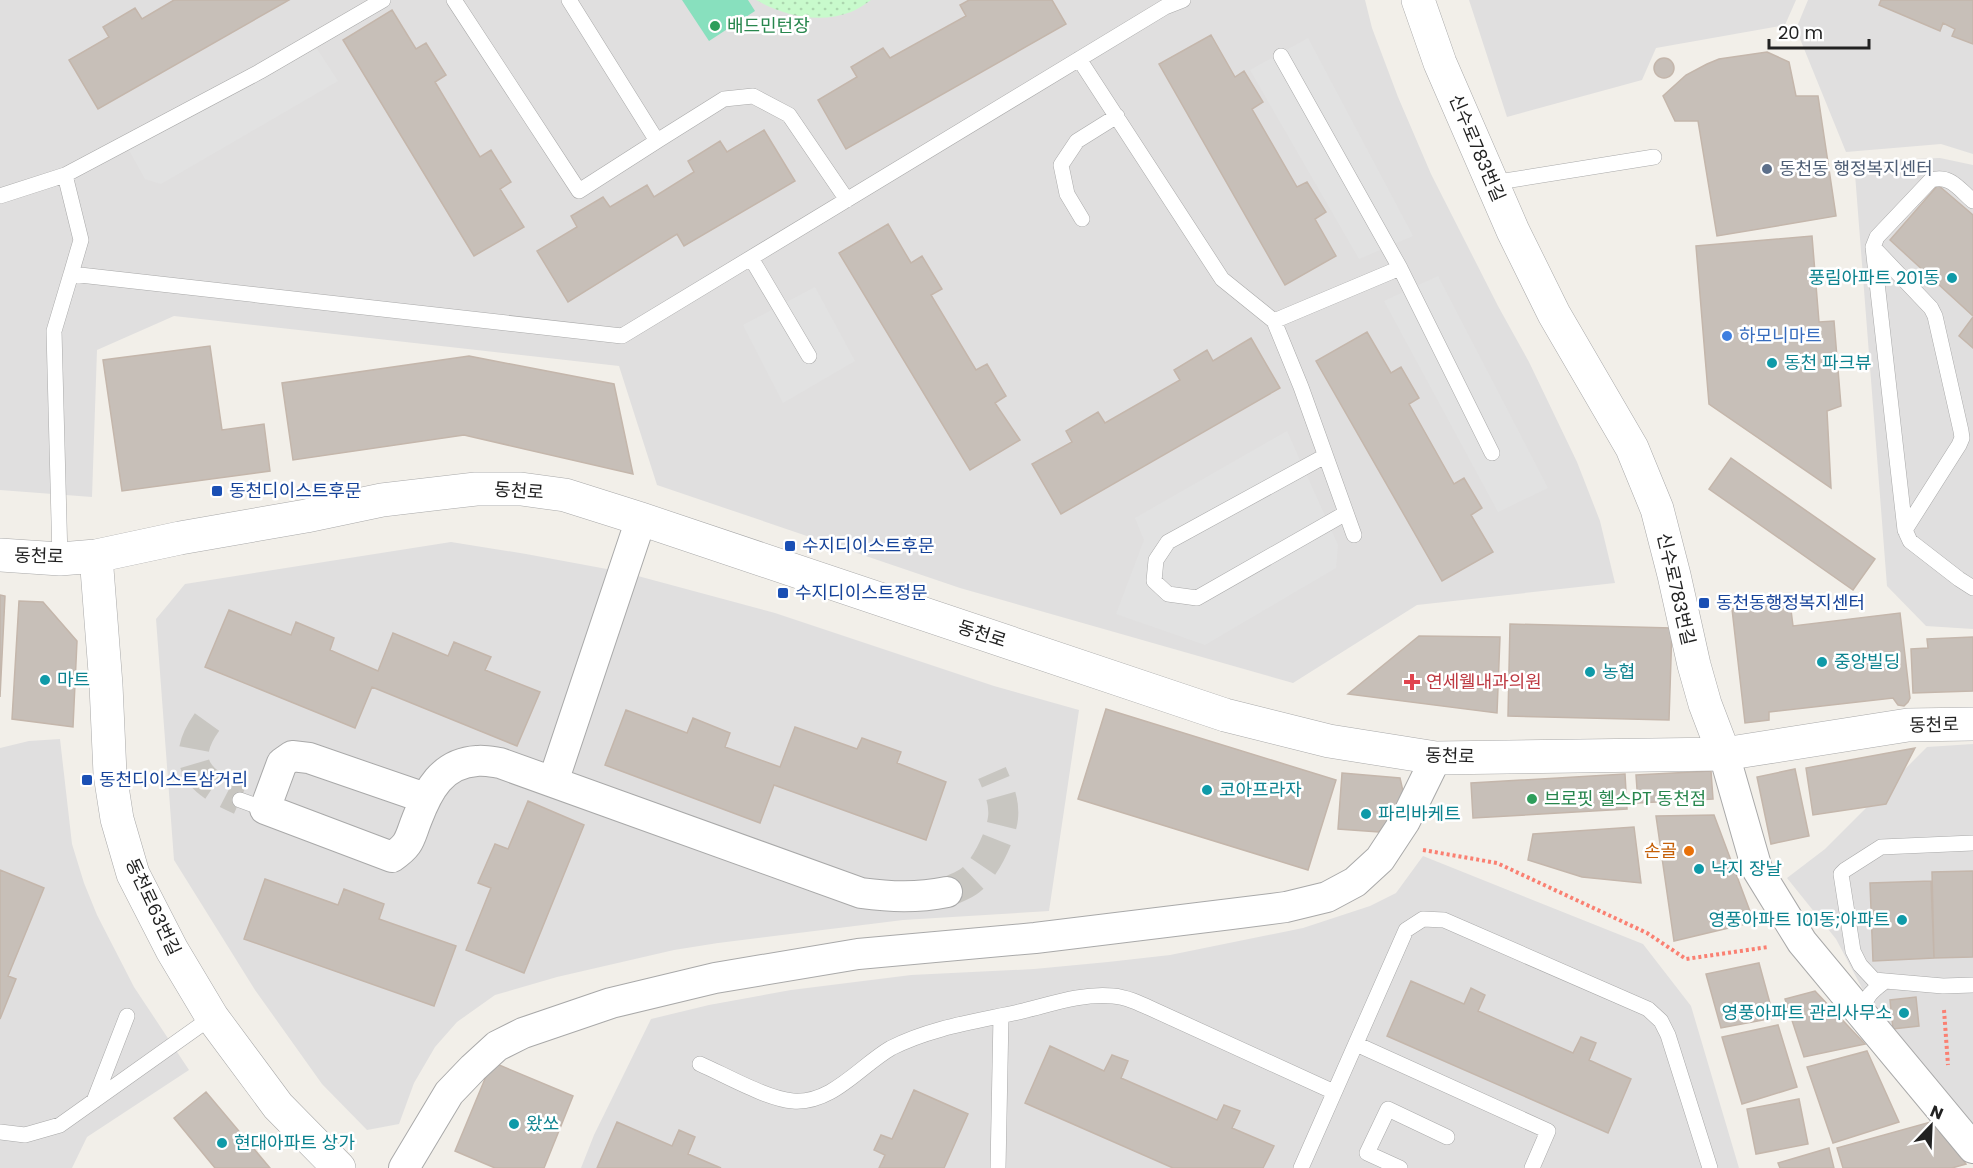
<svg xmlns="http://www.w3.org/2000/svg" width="1973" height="1168" font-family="Poppins,'Noto Sans KR',sans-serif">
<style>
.residential{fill:#e0dfdf}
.park{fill:url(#park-dots)}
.pitch{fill:#88e0be}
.parking{fill:#e2e2e2}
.building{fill:#c7bfb8;stroke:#c4b6ab;stroke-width:1.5}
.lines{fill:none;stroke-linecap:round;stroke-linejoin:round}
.minor-tunnel{stroke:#c8c6c1;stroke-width:30;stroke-dasharray:30 15;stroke-linecap:butt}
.service-casing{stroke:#a9a9a9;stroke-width:16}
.minor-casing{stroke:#a9a9a9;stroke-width:32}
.tertiary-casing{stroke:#a9a9a9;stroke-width:34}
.path{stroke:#fa8072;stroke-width:4;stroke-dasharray:3 3;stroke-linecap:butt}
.service{stroke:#fff;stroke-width:15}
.minor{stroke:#fff;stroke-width:30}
.tertiary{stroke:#fff;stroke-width:33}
.leisure-dot{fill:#2e9e5b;stroke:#fff;stroke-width:2}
.service-dot{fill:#5c6f8a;stroke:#fff;stroke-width:2}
.culture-dot{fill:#0f9aa8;stroke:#fff;stroke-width:2}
.shop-dot{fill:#3f7fe0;stroke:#fff;stroke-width:2}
.transit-dot{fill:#1a4fb4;stroke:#fff;stroke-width:2}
.health-dot{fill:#e0444e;stroke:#fff;stroke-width:2}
.food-dot{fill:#e8710a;stroke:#fff;stroke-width:2}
.labels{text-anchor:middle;stroke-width:5;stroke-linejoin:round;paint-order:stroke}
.leisure-label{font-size:18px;fill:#27864d;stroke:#fff;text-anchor:start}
.street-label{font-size:18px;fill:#222;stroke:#fff}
.service-label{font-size:18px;fill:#4e5e75;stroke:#fff;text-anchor:start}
.culture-label{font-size:18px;fill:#0d838f;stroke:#fff;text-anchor:start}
.shop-label{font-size:18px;fill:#366cbe;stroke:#fff;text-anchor:start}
.transit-label{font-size:18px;fill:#164399;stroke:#fff;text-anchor:start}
.health-label{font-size:18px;fill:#be3a42;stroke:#fff;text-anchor:start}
.food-label{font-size:18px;fill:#c56008;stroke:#fff;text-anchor:end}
</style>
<defs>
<pattern id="park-dots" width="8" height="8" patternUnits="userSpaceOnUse" patternTransform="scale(1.5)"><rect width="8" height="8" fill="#c8facc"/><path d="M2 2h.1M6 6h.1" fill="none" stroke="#acd6af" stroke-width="1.8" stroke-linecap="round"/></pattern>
</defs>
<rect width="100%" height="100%" fill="#f2efe9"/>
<!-- residential -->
<path class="residential" d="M0 0H1365L1372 28 1398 97 1431 174 1498 306 1529 362 1577 462 1600 521 1615 583 1417 605 1293 683 960 588 657 485 619 366 174 316 97 350 92 497 0 490Z
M1469 0H1796L1785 25 1656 48 1642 80 1507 117Z
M1808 0H1973V154L1941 144 1846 152 1796 29Z
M1940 158 1973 165V629L1926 626 1887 586 1854 161Z
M451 542 526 554 623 572 775 613 994 686 1079 710 1049 911 903 920 718 943 674 950 557 977 495 995 457 1022 435 1047 414 1083 399 1124 367 1130 322 1084 255 990 174 860 156 619 185 584Z
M60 739 72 844 84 883 97 915 134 987 189 1070 87 1137 72 1168H0V748L29 741Z
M1973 744V1131L1880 1022 1836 939 1787 878 1825 849 1927 747Z
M1423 856 1643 944 1691 1006 1739 1168H581L594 1135 651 1019 709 1005 791 990 911 975 1034 969 1108 962 1170 955 1303 928 1370 906 1396 893Z"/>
<!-- park -->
<path class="park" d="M756 0H871C865 4 858 9 851 12 819 24 785 16 756 0Z"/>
<!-- pitch -->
<path class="pitch" d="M682 0H748L755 11 709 41Z"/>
<!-- parking -->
<path class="parking" d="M1308 38 1413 236 1359 259 1250 70Z
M312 41 338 81 161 184 145 179 125 143Z
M1438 276 1548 488 1498 512 1384 301Z
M815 287 855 361 783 403 743 325Z
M1287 431 1338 545 1336 568 1205 645 1116 614 1144 540 1135 518Z"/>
<!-- building -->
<path class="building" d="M174 0H289L98 109 69 60 109 37 103 27 135 8 142 19Z
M969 0H1052L1066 24 846 149 818 100 857 77 851 67 883 48 890 58 966 16 960 5Z
M1881 0H1973V44L1952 36 1955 29 1943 23 1940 31 1879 5Z
M392 10 416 49 426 43 446 75 435 82 480 157 491 150 511 182 500 189 524 227 474 256 343 40Z
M1211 35 1235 77 1244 71 1263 102 1252 109 1297 187 1307 182 1326 212 1315 219 1336 256 1285 285 1159 64Z
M1767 52 1789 62 1796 96H1818L1836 216 1717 236 1698 121H1675L1663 96 1686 75 1707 64 1719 59Z
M1654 68a10 10 0 1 1 20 0a10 10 0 1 1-20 0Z
M764 130 795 181 684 246 677 234 568 302 537 251 577 227 571 216 603 197 610 207 647 185 654 197 694 172 688 161 720 141 727 152Z
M1938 185 1973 215V316L1890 240Z
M888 224 911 263 922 256 942 289 931 295 976 370 987 364 1006 396 995 403 1020 440 970 470 839 253Z
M1812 236 1819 322 1834 321 1841 406 1827 411 1831 488 1709 404 1696 246Z
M1973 317V348L1959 336Z
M1367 332 1391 373 1401 367 1419 398 1409 404 1454 484 1464 478 1482 508 1471 515 1493 552 1442 581 1316 361Z
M1251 338 1280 388 1061 514 1032 464 1072 442 1066 431 1098 412 1105 423 1180 380 1174 370 1207 350 1213 361Z
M210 346 222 430 264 424 270 471 122 491 103 360Z
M469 356 614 384 633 474 464 435 293 460 282 383Z
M1731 458 1875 559 1853 590 1709 489Z
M0 595 5 596 0 697Z
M19 601 43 602 77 641 73 727 12 719Z
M1790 602 1793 626 1900 613 1910 698 1908 702 1904 706 1898 705 1893 698 1769 712V720L1745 723 1732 609Z
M229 610 291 635 296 622 334 638 330 650 378 671 393 633 448 656 454 642 491 657 485 670 540 692 517 746 372 687 355 728 205 667Z
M1510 624 1672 628 1669 720 1508 716Z
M1419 636 1500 637 1497 713 1348 694Z
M1973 637V691L1913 693 1911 649 1928 648 1927 639Z
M1106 709 1336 780 1308 870 1078 799Z
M626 710 687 733 693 718 730 733 725 747 780 767 795 727 857 749 862 738 901 752 897 763 946 782 926 840 774 785 760 823 605 765Z
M1915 748 1886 804 1813 815 1806 768Z
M1795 769 1809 836 1771 844 1757 777Z
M1711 771 1713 799 1638 803 1636 775Z
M1342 773 1400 778 1405 800 1379 832 1338 829Z
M1625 774 1627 809 1473 818 1471 783Z
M528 801 584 825 524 973 466 950 491 888 478 883 495 844 508 849Z
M1714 815 1754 922 1674 941 1656 816Z
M1634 827 1641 883 1582 877 1528 860 1533 834Z
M0 870 44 888 8 976 16 979 0 1019Z
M1973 871V957L1934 958 1932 872Z
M265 879 338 905 344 889 384 904 379 919 456 946 434 1006 244 939Z
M1931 881 1934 958 1873 961 1870 883Z
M1759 963 1774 1018 1721 1028 1706 974Z
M1411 981 1464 1004 1471 988 1485 995 1478 1011 1573 1053 1581 1037 1596 1043 1589 1060 1631 1079 1608 1133 1387 1036Z
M1815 991 1865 1044 1804 1057 1785 999Z
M1916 997 1919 1026 1893 1029 1890 1000Z
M1778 1025 1797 1087 1742 1104 1722 1037Z
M1050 1046 1104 1071 1112 1055 1128 1061 1121 1078 1217 1120 1224 1105 1240 1111 1232 1128 1274 1146 1263 1168H1173L1025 1103Z
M1867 1051 1899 1122 1833 1143 1807 1067Z
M492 1062 573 1096 544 1168H495L455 1151Z
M914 1090 968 1114 944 1168H879L885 1155 874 1150 881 1135 892 1139Z
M206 1092 270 1168H215L174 1118Z
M1799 1099 1808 1144 1756 1154 1747 1109Z
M1934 1121 1966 1164 1952 1168H1843L1837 1148Z
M617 1122 672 1146 679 1130 695 1137 688 1154 721 1168H597Z
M1829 1148 1834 1168H1780L1778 1163Z"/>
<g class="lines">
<!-- minor-tunnel -->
<path class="minor-tunnel" d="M207 722C177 764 201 783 240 800
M947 892C954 889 962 886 968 882 984 872 1001 836 1003 818 1005 802 998 787 992 773"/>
<defs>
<path id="service" d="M454 0 579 191 657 141
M569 0 657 141 724 99 753 96 789 115 847 200
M1079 59 1222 279 1274 321 1301 387 1354 535
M1492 183 1654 157
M0 196 65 175
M1082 219 1067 194 1061 165 1077 141 1117 116
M1873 247 1905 530 1959 445 1962 438 1961 431 1935 316 1931 308 1873 247 1877 237 1931 180C1950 174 1959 189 1973 201
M751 258 809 356
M1400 268 1492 453
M71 274 81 240 65 175 259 72 383 0
M1274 321 1400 268 1281 56
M1325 456 1168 542 1156 560 1154 581 1168 594 1197 598 1346 513
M1905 530 1910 541 1959 579 1973 588
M60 559 54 331 71 274 622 336 1165 7 1183 0
M240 800 265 809
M1973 843 1881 847 1845 870 1841 874 1853 951 1860 965 1874 980 1943 986 1973 985
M1864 1015C1864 997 1871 992 1884 982
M1356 1044 1548 1131 1532 1168
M700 1064C725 1075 767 1099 793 1101 832 1104 860 1066 891 1048 932 1027 979 1021 1023 1011 1052 1004 1082 993 1113 996 1126 997 1139 1003 1152 1009L1334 1092
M94 1101 127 1016
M0 1132 25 1135 60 1125 212 1017
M998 1168 1001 1016
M1301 1168 1406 930 1423 919 1444 920 1648 1009 1661 1021 1668 1035 1710 1168
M1400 1168 1367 1153 1388 1109 1447 1137"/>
<path id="minor" d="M1724 754 1757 869 1802 942 1973 1148
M553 782 641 519
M425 798 309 758 292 756 282 763 265 809 392 857C411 844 409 839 417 819 428 790 442 763 477 761 484 760 493 762 500 763L861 893C891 897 917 898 947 892
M404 1168 449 1093 473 1068 497 1046 523 1033 611 1003 715 978 858 954 1035 938 1231 914 1286 907 1327 897 1355 882 1380 859 1405 821 1436 758"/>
<path id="tertiary" d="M1418 0 1440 63 1513 231 1554 314 1632 448 1657 509 1674 575 1694 665 1705 704 1724 754
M0 555 60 559 96 556 180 538 306 516 382 500 476 489H521L565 495 641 519 1225 715 1329 741 1436 758 1724 754 1908 725 1973 724
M96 556 106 685 110 774 117 819 133 874 172 950 212 1017 278 1106 339 1168"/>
</defs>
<!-- service casing -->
<use href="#service" class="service-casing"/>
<!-- minor casing -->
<use href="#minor" class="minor-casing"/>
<!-- tertiary casing -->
<use href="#tertiary" class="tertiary-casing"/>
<!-- path -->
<path class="path" d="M1423 850 1497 863 1647 933 1686 959 1768 947
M1944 1010 1948 1065"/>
<!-- service -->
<use href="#service" class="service"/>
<!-- minor -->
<use href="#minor" class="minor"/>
<!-- tertiary -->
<use href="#tertiary" class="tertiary"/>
</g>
<!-- markers -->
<g class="leisure-dot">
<circle cx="715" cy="26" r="6"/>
<circle cx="1532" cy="799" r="6"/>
</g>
<circle class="service-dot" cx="1767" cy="169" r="6"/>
<g class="culture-dot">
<circle cx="1952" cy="278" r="6"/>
<circle cx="1772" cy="363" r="6"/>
<circle cx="1822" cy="662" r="6"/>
<circle cx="1590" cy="672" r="6"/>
<circle cx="45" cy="680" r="6"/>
<circle cx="1207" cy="790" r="6"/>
<circle cx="1366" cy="814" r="6"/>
<circle cx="1699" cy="869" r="6"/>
<circle cx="1902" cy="920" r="6"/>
<circle cx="1904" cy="1013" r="6"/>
<circle cx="514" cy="1124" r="6"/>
<circle cx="222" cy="1143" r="6"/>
</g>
<circle class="shop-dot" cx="1727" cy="336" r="6"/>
<g class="transit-dot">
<rect x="211" y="485" width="12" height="12" rx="3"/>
<rect x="784" y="540" width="12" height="12" rx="3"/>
<rect x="777" y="587" width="12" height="12" rx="3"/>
<rect x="1698" y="597" width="12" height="12" rx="3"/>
<rect x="81" y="774" width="12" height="12" rx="3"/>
</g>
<path class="health-dot" d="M1409 673h6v6h6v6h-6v6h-6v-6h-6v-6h6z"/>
<circle class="food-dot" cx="1689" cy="851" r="6"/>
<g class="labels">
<!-- leisure labels -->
<g class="leisure-label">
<text x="727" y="32">배드민턴장</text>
<text x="1544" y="805">브로핏 헬스PT 동천점</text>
</g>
<!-- street labels -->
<g class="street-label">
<text transform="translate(1477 148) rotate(67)" y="6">신수로783번길</text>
<text transform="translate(519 491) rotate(4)" y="6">동천로</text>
<text transform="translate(39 556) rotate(2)" y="6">동천로</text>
<text transform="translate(1676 589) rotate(77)" y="6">신수로783번길</text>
<text transform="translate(982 634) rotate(18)" y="6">동천로</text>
<text transform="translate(1934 725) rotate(-1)" y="6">동천로</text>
<text transform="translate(1450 756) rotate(2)" y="6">동천로</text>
<text transform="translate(153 907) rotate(65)" y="6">동천로63번길</text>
</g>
<!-- service labels -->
<g class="service-label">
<text x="1779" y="175">동천동 행정복지센터</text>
</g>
<!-- culture labels -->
<g class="culture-label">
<text x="1940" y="284" text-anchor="end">풍림아파트 201동</text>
<text x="1784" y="369">동천 파크뷰</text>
<text x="1834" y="668">중앙빌딩</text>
<text x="1602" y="678">농협</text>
<text x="57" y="686">마트</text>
<text x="1219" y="796">코아프라자</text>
<text x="1378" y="820">파리바케트</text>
<text x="1711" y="875">낙지 장날</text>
<text x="1890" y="926" text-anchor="end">영풍아파트 101동;아파트</text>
<text x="1892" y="1019" text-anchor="end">영풍아파트 관리사무소</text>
<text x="526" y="1130">왔쏘</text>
<text x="234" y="1149">현대아파트 상가</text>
</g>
<!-- shop labels -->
<g class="shop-label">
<text x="1739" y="342">하모니마트</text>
</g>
<!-- transit labels -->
<g class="transit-label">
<text x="229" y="497">동천디이스트후문</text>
<text x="802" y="552">수지디이스트후문</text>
<text x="795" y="599">수지디이스트정문</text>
<text x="1716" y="609">동천동행정복지센터</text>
<text x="99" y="786">동천디이스트삼거리</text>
</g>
<!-- health labels -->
<g class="health-label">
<text x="1426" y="688">연세웰내과의원</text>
</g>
<!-- food labels -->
<g class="food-label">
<text x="1677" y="857">손골</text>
</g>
</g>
<!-- north arrow -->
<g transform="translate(1931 1126) rotate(23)" stroke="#ffffff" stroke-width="4.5" paint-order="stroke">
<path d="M0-4.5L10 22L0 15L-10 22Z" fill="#222222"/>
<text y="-9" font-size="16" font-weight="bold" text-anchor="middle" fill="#222222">N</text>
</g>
<!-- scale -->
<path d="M1769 39v9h100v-9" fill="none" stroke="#222222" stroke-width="3"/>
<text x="1778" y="39" font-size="18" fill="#222222" stroke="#ffffff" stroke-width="4.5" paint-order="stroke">20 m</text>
</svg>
